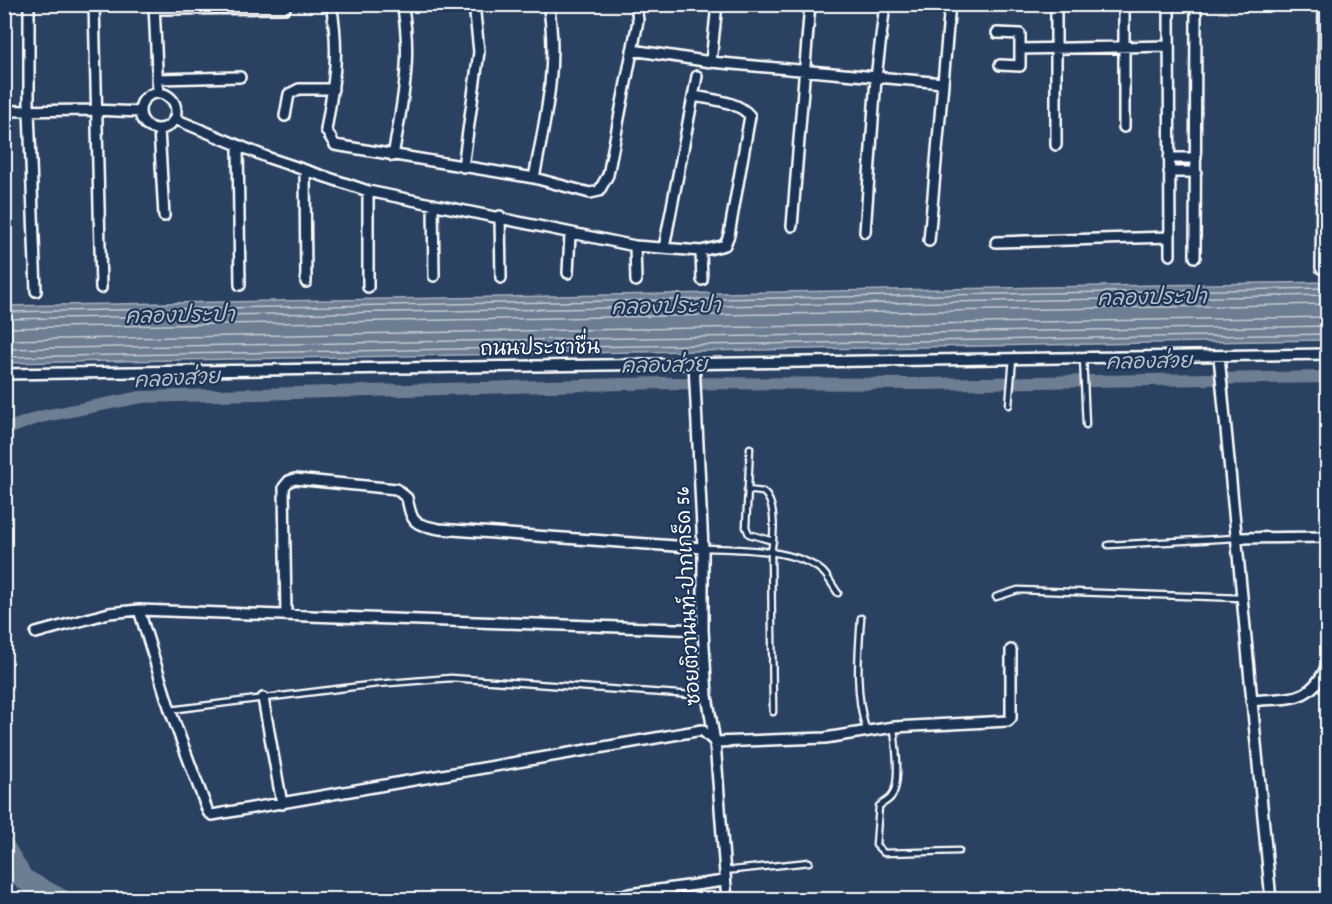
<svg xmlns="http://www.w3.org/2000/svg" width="1332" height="904" font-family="Dekko,'Playpen Sans Thai',sans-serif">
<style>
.water{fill:#6d7d92;stroke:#a7b1be;stroke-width:1.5}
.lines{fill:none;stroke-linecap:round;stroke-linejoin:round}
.shore{stroke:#c5cbd3;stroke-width:1.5}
.canal{stroke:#6d7d92;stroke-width:12}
.river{stroke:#6d7d92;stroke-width:21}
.lane-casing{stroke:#fff;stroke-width:9}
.street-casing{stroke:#fff;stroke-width:14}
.lane{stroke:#1d3557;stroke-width:4.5}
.street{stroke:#1d3557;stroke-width:9}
.labels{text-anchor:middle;stroke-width:4.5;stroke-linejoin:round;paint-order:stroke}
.street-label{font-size:20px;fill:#fff;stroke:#1d3557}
.water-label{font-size:21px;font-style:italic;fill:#b6bec8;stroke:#1d3557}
</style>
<rect width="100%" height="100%" fill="#2a4161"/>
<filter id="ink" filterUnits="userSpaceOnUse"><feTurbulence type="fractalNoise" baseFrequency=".0167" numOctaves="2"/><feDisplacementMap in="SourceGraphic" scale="12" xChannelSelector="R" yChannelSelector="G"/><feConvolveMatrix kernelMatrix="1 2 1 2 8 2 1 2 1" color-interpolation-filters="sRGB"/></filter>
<g filter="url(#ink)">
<!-- water -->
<path class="water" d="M1327 282V340L5 363V306Z"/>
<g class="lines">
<!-- shore -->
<path class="shore" d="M4 312 1328 288
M4 319 1328 295
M4 328 1328 304
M4 340 1328 317
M4 349 1328 326
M4 357 1328 334"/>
<!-- canal -->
<path class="canal" d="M4 430 40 417 141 397 663 383 922 384 1328 377"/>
<!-- river -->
<path class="river" d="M4 847 23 879 62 900"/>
<defs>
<path id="lane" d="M1083 357 1086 425
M1009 405 1013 358
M750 448 746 527 749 534 773 541
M747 490 763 492C777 502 774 538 771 553L773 712
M1108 545 1236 538
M703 548C738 549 793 548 822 571 828 576 833 587 838 593
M996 597 1018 590 1241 598
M861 618C858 658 855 692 866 730
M170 710 377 684 451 678 707 696
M894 727C895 744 902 784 891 797 888 801 883 803 879 806L876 845 884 853 959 851
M724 871 809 862"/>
<path id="street" d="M29 4V111L36 291
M94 4 101 288
M154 4 158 92
M331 4C340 52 334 83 326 130L335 145 534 178 590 193 599 191 608 175 638 21 636 4
M1056 4V145
M1124 4V127
M1169 4 1170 255
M155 9 285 8
M997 33 1020 34V66L1000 65
M1020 49 1169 46
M632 50 711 62 943 83
M711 62 717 4
M157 79 240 77
M140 111a18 18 0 1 1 36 0a18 18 0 1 1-36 0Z
M4 111 95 110 140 112
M285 116 289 94 299 89H333
M175 119 269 158 368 191 635 246 701 251 725 245 729 235 750 116C738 101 713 100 694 96
M159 129 164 216
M238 147 240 285
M393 156C402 105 413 56 402 4
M1169 158H1196
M463 167 479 52 474 4
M305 170 306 282
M1169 172H1196
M534 178C545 121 559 62 548 4
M368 191V287
M433 204 434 276
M500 216 501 278
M792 226 810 4
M865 232 876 78 885 4
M929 241 950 4
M996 242 1170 237
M635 246 636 281
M664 248 697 76
M701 251 702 280
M1195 257 1196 4
M1321 268 1324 4
M568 273 570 235
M1219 356 1271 900
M694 363 703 548V630L707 696 715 742 727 900
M4 374 1328 354
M1236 538 1328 537
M139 610 170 710 208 812 212 815 702 730 715 742 825 738 894 727 1008 721 1011 718V650
M286 615 284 487 289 481 295 479 396 489 407 498C412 523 413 524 439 529L703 548
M36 633 109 613 139 610 703 630
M263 698 282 804
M1251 701C1290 697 1311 704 1328 663
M586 900 724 881"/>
</defs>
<!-- lane casing -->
<use href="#lane" class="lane-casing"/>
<!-- street casing -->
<use href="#street" class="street-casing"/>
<!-- lane -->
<use href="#lane" class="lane"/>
<!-- street -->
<use href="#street" class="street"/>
</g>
</g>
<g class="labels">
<!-- street labels -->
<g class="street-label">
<text transform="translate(540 347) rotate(-1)" y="7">ถนนประชาชื่น</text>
<text transform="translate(687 596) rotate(-93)" y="7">ซอยติวานนท์-ปากเกร็ด 56</text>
</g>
<!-- water labels -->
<g class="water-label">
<text transform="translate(1152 297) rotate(-1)" y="7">คลองประปา</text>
<text transform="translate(666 306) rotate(-1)" y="7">คลองประปา</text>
<text transform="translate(180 315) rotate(-1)" y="7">คลองประปา</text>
<text transform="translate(1149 361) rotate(-1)" y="7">คลองส่วย</text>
<text transform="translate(664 365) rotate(-1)" y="7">คลองส่วย</text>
<text transform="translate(177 378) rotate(-3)" y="7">คลองส่วย</text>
</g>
</g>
<!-- margin -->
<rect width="1332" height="904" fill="none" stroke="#1d3557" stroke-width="24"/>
<rect x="12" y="12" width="1308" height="880" fill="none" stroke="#fff" stroke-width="2" filter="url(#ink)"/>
</svg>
